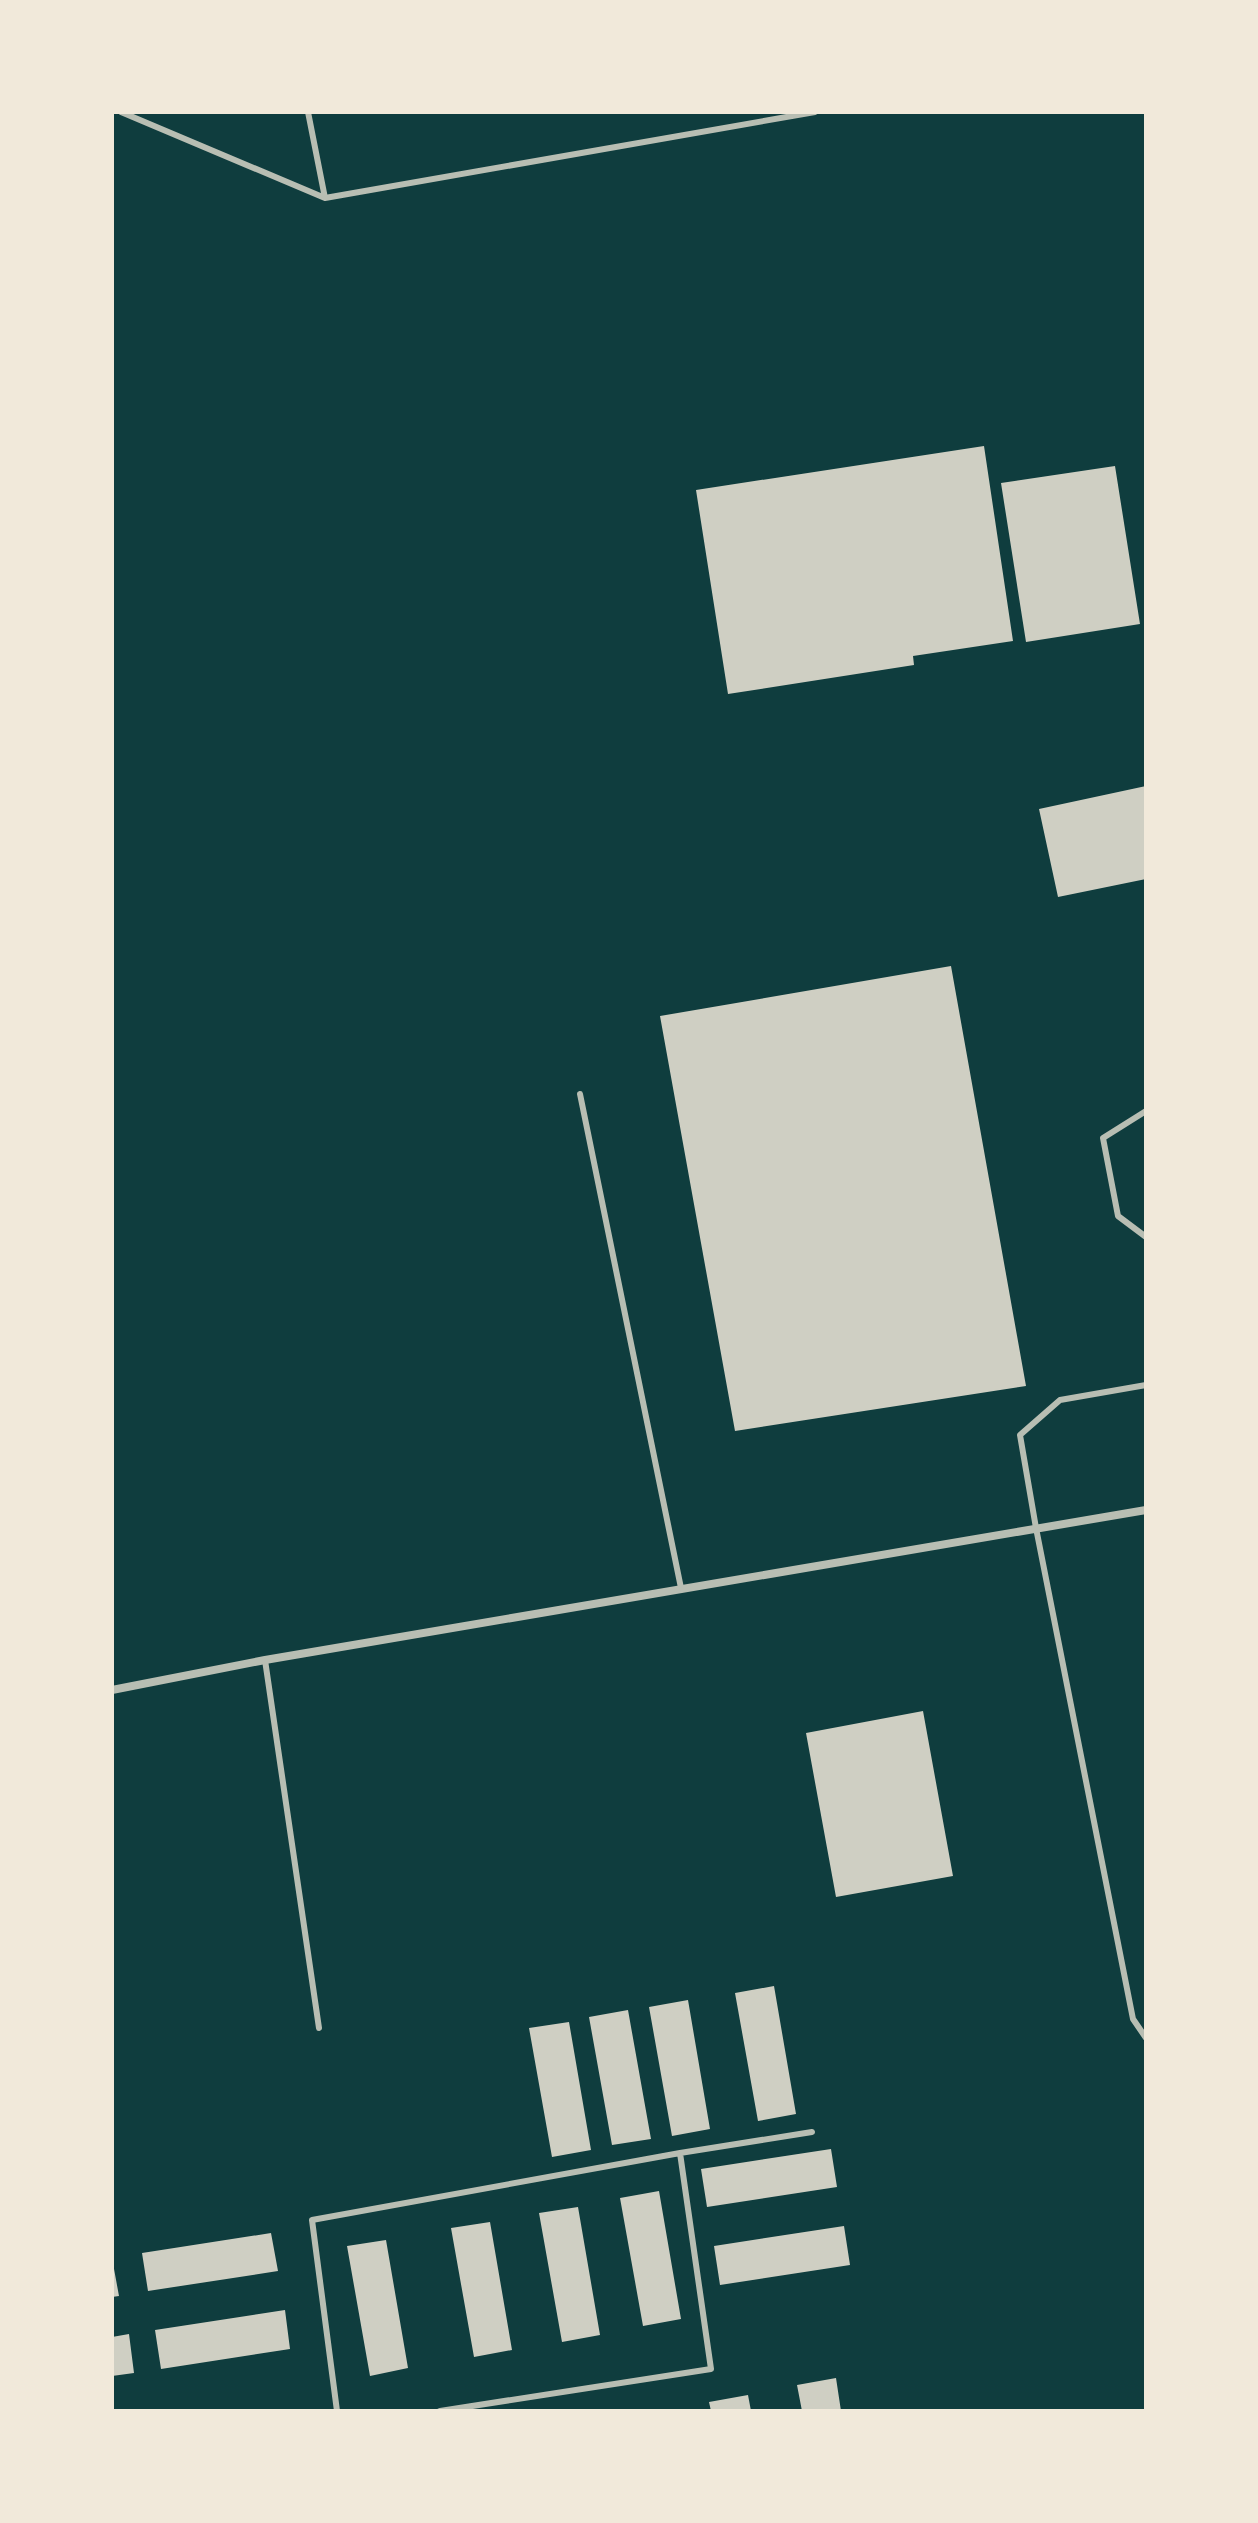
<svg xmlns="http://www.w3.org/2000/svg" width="1258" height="2523" font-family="Barlow,sans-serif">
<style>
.building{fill:#cfcfc3}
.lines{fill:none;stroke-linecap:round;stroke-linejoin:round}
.service{stroke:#b8beb3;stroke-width:6}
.minor{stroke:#b8beb3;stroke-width:8}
</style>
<rect width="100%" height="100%" fill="#0f3d3e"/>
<!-- building -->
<path class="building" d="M984 446 1013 641 913 656 914 665 728 694 696 490Z
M1115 466 1140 624 1026 642 1001 483Z
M1146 786V879L1058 897 1039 809Z
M951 966 1026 1386 735 1431 660 1016Z
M923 1711 953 1876 836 1897 806 1733Z
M774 1986 796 2114 758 2121 735 1993Z
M688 2000 710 2129 672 2136 649 2007Z
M628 2010 651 2139 612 2145 589 2017Z
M569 2022 591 2150 552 2157 529 2028Z
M831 2149 837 2187 707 2207 701 2169Z
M659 2191 681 2319 643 2326 620 2198Z
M578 2207 600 2335 562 2342 539 2213Z
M490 2222 512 2350 474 2357 451 2228Z
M844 2226 850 2265 720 2285 714 2246Z
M271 2233 278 2271 148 2291 142 2253Z
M386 2240 408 2368 370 2376 347 2246Z
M112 2258 119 2296 112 2297Z
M285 2310 290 2349 161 2369 155 2330Z
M129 2334 134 2373 112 2376V2337Z
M836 2378 841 2411H802L797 2385Z
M748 2395 751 2411H711L709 2402Z"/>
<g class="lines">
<!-- service -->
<path class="service" d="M121 112 325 198 815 112
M308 112 325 198
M580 1094 681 1588
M1146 1111 1103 1138 1118 1216 1146 1237
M1146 1385 1060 1400 1020 1435 1036 1528 1133 2019 1146 2038
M265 1660 319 2028
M680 2153 812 2132
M337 2411 312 2220 680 2153 711 2369 440 2411"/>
<!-- minor -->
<path class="minor" d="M112 1690 265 1660 1146 1510"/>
</g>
<!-- border -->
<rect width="1258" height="2523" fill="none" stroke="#f1e9da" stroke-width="228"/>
</svg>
